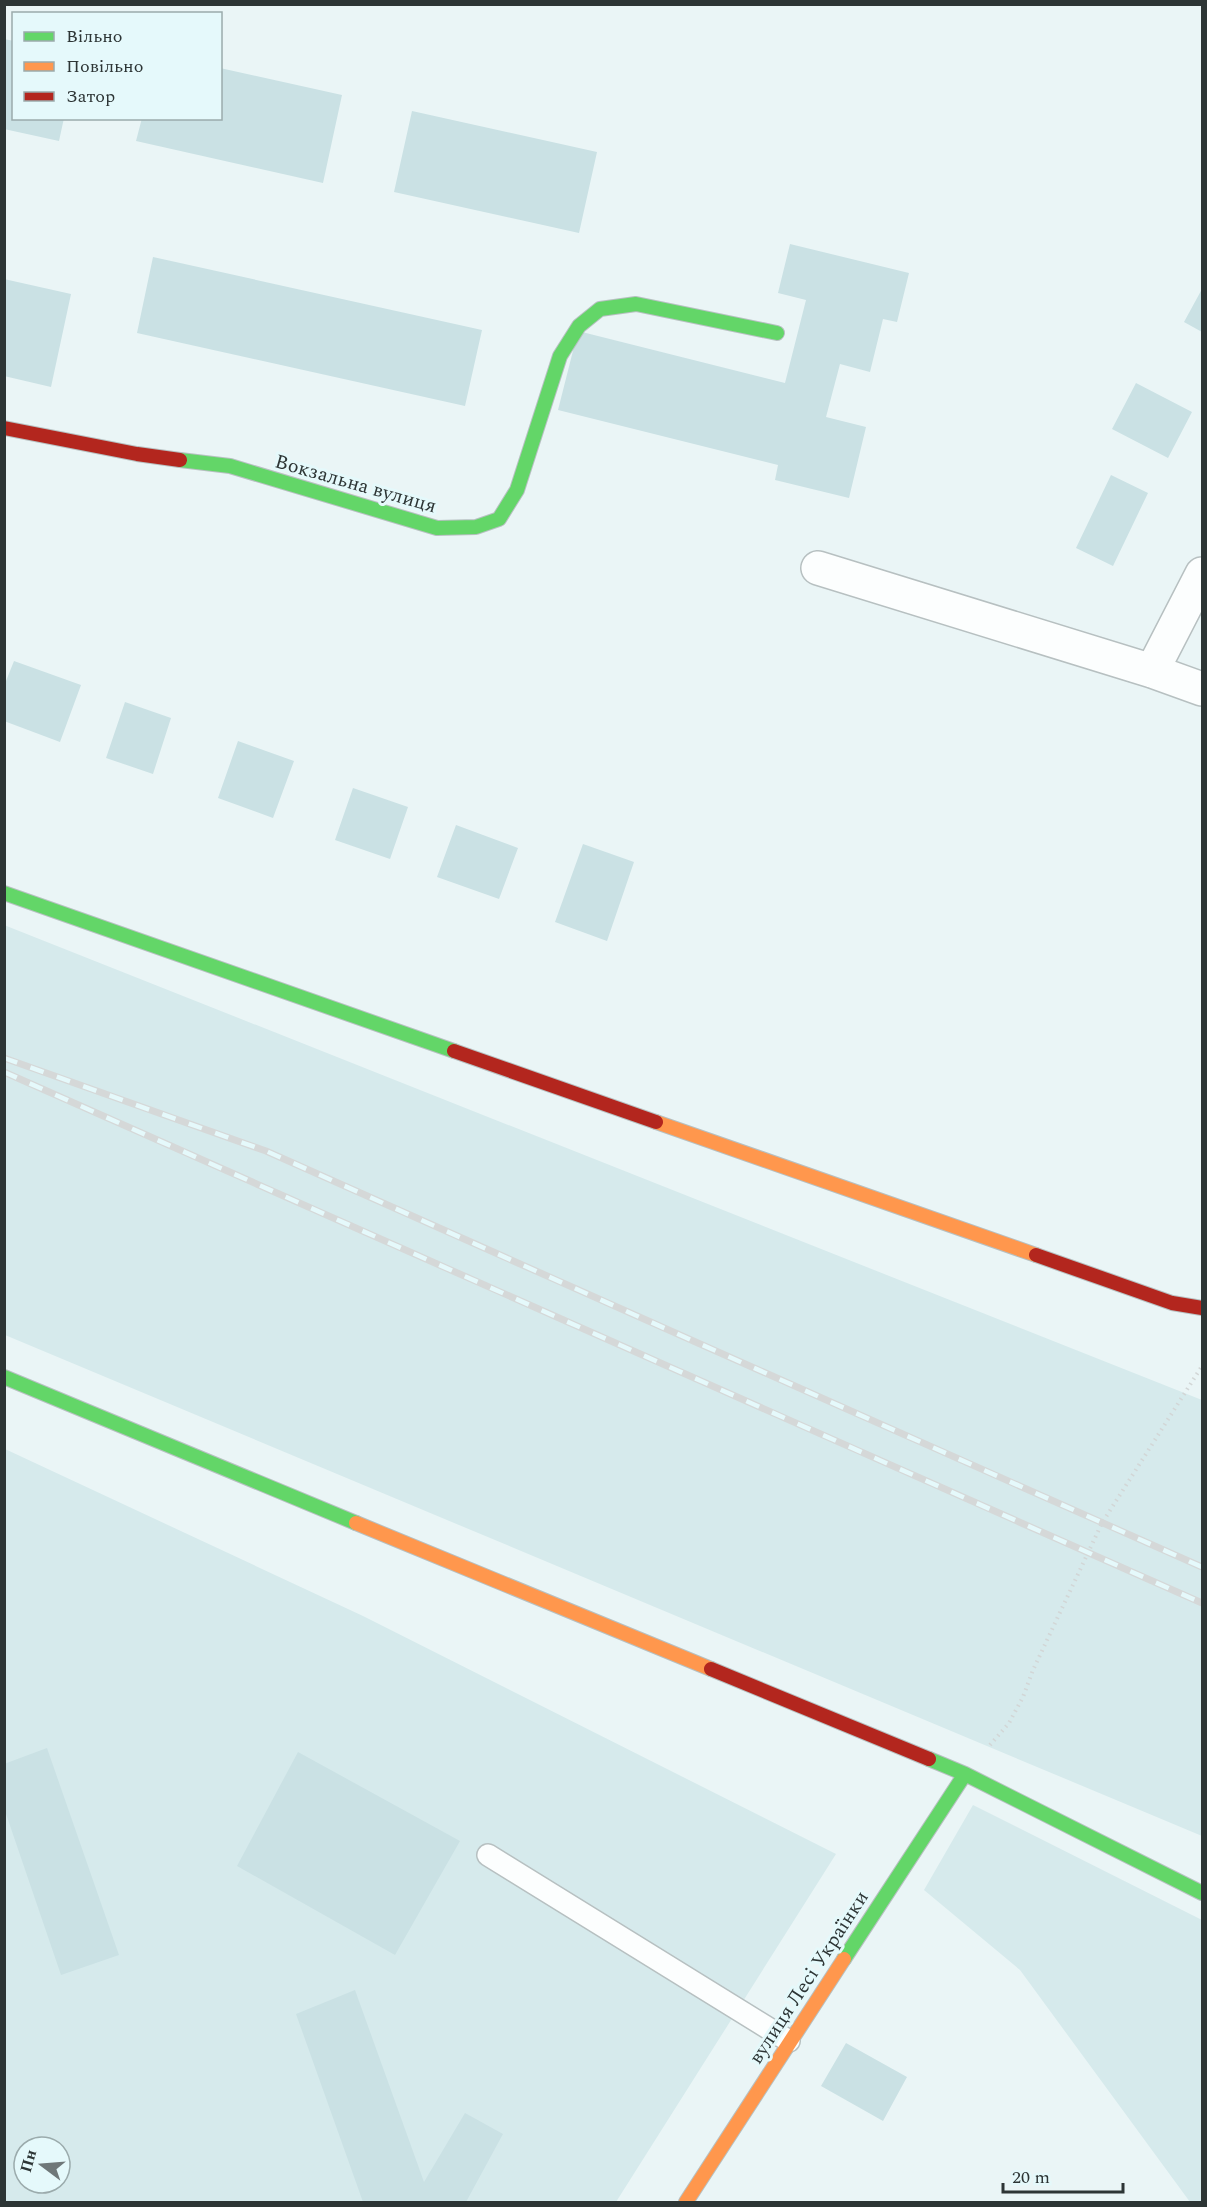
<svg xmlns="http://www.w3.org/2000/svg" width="1207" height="2207" font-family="Spectral,serif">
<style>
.built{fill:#d6eaec;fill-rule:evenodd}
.building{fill:#cae1e4}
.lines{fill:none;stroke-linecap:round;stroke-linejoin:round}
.lane-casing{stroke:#b7c0c1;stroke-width:24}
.street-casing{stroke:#b7c0c1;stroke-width:36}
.fast-casing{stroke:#b7c0c1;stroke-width:16}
.slow-casing{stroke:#b7c0c1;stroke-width:16}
.jam-casing{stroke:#b7c0c1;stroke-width:16}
.path{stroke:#d2d6d6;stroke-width:4;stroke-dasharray:1.5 4.5;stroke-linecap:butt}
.lane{stroke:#fcfefe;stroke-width:21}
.street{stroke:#fcfefe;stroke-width:33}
.fast{stroke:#63d668;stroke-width:14}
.slow{stroke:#ff974d;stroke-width:14}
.jam{stroke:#b3261e;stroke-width:14}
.rail-casing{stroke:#d5d8d8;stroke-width:7}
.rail{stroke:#e5f9fb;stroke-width:4.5;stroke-dasharray:14;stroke-linecap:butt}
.labels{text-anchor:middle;stroke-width:6;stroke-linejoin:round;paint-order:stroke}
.street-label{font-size:20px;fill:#2d3535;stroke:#e5f9fb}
</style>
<rect width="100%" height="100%" fill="#eaf5f6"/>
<!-- built -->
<path class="built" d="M4 925 1202 1400V1836L5 1335Z
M5 1449 363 1616 836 1854 616 2202H5ZM24 2147H60V2183H24Z
M973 1805 1202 1920V2202H1190L1020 1970 924 1890Z"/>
<!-- building -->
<path class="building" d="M4 39 14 41V118H64L59 141 4 129Z
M220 68 342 95 323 183 136 141 142 118H220Z
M412 111 597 152 579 233 394 192Z
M790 244 909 273 897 322 883 319 870 372 840 364 826 417 866 427 849 498 775 480 778 465 558 410 578 331 785 383 806 300 778 293Z
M153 257 482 330 465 406 137 333Z
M4 279 71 294 51 387 4 376Z
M1202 289V332L1184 322Z
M1136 383 1192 412 1168 458 1112 429Z
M1111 475 1148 493 1113 566 1076 548Z
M14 661 81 685 60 742 4 721V686Z
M125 702 171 718 153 774 106 758Z
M238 741 294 761 273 818 218 798Z
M353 788 408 807 390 859 335 840Z
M456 825 518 848 499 899 437 877Z
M583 844 634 862 607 941 555 922Z
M47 1748 119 1955 61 1975 4 1808V1764Z
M298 1752 460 1841 395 1955 237 1866Z
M355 1990 424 2182 465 2113 503 2134 466 2202H363L296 2014Z
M846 2043 907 2077 883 2121 821 2086Z"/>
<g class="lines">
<defs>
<path id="lane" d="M488 1855 789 2041"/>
<path id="street" d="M818 568 1152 671 1202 689
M1152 671 1202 574"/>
<path id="fast" d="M180 460 230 466 437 528 476 527 499 519 517 490 560 356 579 326 600 309 636 304 777 333
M4 893 454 1051
M4 1377 356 1523
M929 1759 965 1774 1202 1893
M844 1959 965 1774"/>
<path id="slow" d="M656 1122 1036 1255
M356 1523 711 1669
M686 2202 844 1959"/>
<path id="jam" d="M4 428 137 454 180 460
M454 1051 656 1122
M1036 1255 1172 1303 1202 1308
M711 1669 929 1759"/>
</defs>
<!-- lane casing -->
<use href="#lane" class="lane-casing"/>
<!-- street casing -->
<use href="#street" class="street-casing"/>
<!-- fast casing -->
<use href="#fast" class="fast-casing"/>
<!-- slow casing -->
<use href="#slow" class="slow-casing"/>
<!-- jam casing -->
<use href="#jam" class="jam-casing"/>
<!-- path -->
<path class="path" d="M990 1745 1009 1723 1023 1697 1033 1670 1102 1523 1202 1366"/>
<!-- lane -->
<use href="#lane" class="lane"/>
<!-- street -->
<use href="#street" class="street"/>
<!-- fast -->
<use href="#fast" class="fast"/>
<!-- slow -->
<use href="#slow" class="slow"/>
<!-- jam -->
<use href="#jam" class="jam"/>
<defs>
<path id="rail" d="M4 1058 266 1151 1202 1567
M4 1072 1202 1603"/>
</defs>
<!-- rail casing -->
<use href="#rail" class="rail-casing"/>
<!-- rail -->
<use href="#rail" class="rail"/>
</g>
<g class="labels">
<!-- street labels -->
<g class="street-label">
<text transform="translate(356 483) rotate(16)" y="7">Вокзальна вулиця</text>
<text transform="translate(808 1977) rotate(-57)" y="7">вулиця Лесі Українки</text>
</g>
</g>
<!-- border -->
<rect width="1207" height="2207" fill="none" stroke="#2d3535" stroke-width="12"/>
<!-- legend -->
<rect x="12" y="12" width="210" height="108" fill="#e5f9fb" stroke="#9babac" stroke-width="1.5"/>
<rect x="24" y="32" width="30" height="9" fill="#63d668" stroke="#9babac" stroke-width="1.5"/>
<text x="66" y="42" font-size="18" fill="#2d3535">Вільно</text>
<rect x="24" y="62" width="30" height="9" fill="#ff974d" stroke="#9babac" stroke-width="1.5"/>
<text x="66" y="72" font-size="18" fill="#2d3535">Повільно</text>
<rect x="24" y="92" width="30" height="9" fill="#b3261e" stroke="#9babac" stroke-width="1.5"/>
<text x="66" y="102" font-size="18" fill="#2d3535">Затор</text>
<!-- north arrow -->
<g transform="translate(42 2165) rotate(286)"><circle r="28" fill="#e5f9fb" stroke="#9babac" stroke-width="1.5"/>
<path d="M0-4.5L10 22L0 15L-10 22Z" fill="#6f7879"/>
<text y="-9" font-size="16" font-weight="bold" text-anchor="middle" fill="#2d3535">Пн</text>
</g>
<!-- scale -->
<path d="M1003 2183v9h120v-9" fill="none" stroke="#2d3535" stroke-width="3"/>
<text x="1012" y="2183" font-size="18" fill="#2d3535" stroke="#e5f9fb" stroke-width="4.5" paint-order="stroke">20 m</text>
</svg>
